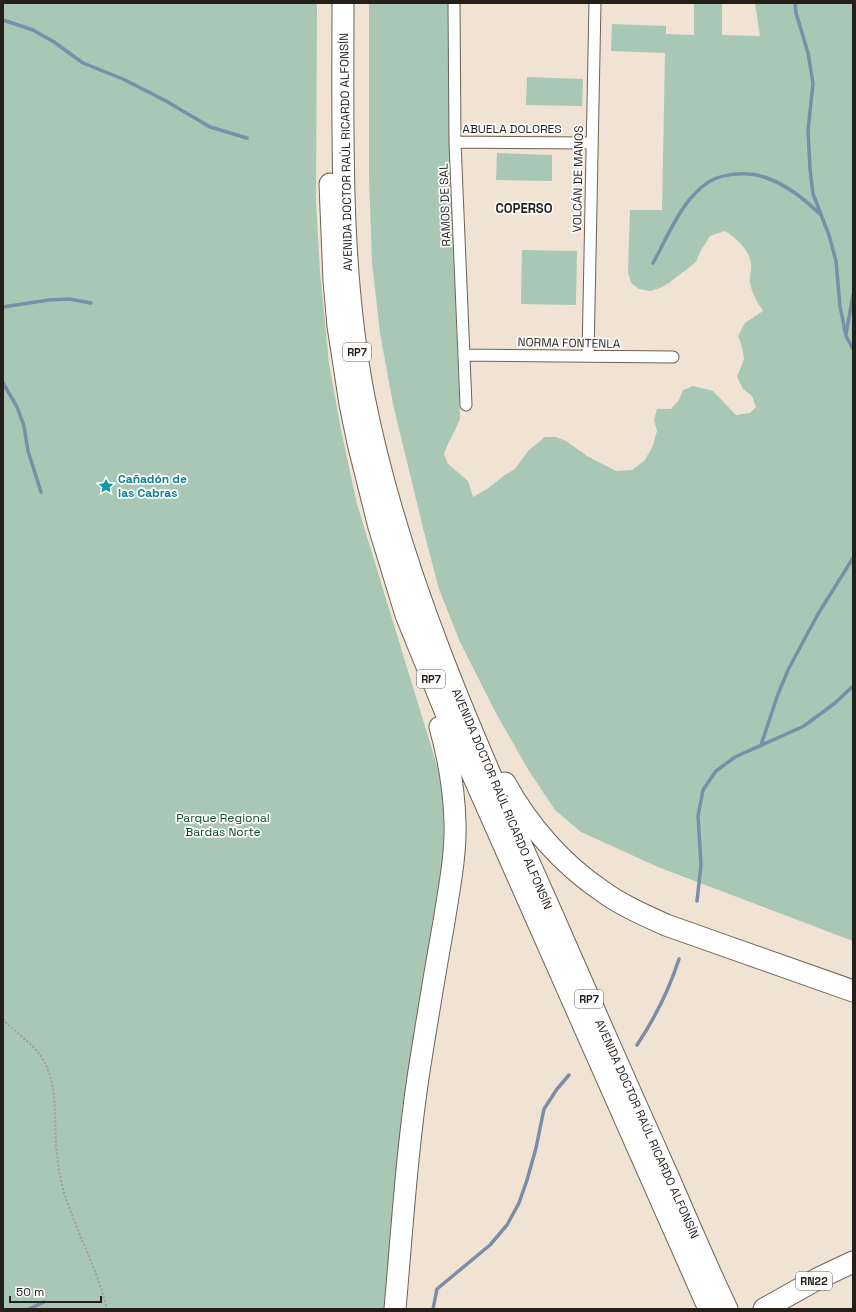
<svg xmlns="http://www.w3.org/2000/svg" width="856" height="1312" font-family="'Space Grotesk',sans-serif">
<style>
.green{fill:#a8c7b4}
.lines{fill:none;stroke-linecap:round;stroke-linejoin:round}
.stream{stroke:#7a8ea9;stroke-width:3.5}
.street-casing{stroke:#6d6255;stroke-width:13}
.highway-casing{stroke:#6d6255;stroke-width:23}
.path{stroke:#a79c90;stroke-width:2;stroke-dasharray:2 2;stroke-linecap:butt}
.street{stroke:#fff;stroke-width:11}
.highway{stroke:#fff;stroke-width:21}
.labels{text-anchor:middle;stroke-width:3.5;stroke-linejoin:round;paint-order:stroke}
.shield{fill:#fff;stroke:#66625e;stroke-width:1}
.shield-label{font-size:11px;font-weight:bold;fill:#241f19}
.street-label{font-size:12px;fill:#241f19;stroke:#fff}
.culture-label{font-size:12px;font-weight:bold;fill:#0d838f;stroke:#fff;text-anchor:start}
.park-label{font-size:12px;fill:#0d492e;stroke:#fff}
.neighbourhood-label{font-size:13px;font-weight:bold;fill:#241f19;stroke:#fff}
</style>
<rect width="100%" height="100%" fill="#f0e3d3"/>
<!-- green -->
<path class="green" d="M3 3H317L316 201 320 272 329 363 341 430 357 504 438 769C445 806 445 834 441 872L402 1110 385 1309H3Z
M369 3H448L449 142 460 419C455 432 448 442 444 454L448 464 468 481 473 497 487 489 505 475 515 469 528 451 545 437H556L566 441 587 456 616 471 632 470 644 461 652 448 657 431 654 420 657 409H671L679 400 683 390 693 386 713 391 736 415 750 413 756 407 752 396 743 389 737 377 744 359 742 347 738 336 745 323 763 311C757 302 752 293 750 283 749 277 752 270 751 264 750 250 736 238 725 231L710 236 700 252 696 262 669 283 660 288 650 291 639 289 631 283 628 272 630 210H662L665 53 611 51 612 24 666 26V34L694 35V3H722V35L760 36 755 3H853V941L658 867 581 832 555 810 529 771 497 715 460 642 439 589 424 532 393 404 380 333 372 263 369 175Z
M527 77 583 79 582 106 526 105Z
M497 153 552 155V181L496 180Z
M522 250 577 251 576 305 521 304Z"/>
<g class="lines">
<!-- stream -->
<path class="stream" d="M795 3 796 13 808 53 813 83 808 131 810 169 813 194 829 235 836 261 840 306 846 336 853 349
M3 20 33 30 54 42 83 63 123 79 166 101 210 127 247 138
M653 263C665 242 674 218 690 199 694 195 698 190 703 186 718 173 746 171 764 177 786 184 804 199 820 214
M3 307 49 300 69 299 91 303
M846 334 853 295
M3 383 17 407 24 426 28 451 41 492
M761 745 778 694 789 668 818 614 853 558
M697 901 701 865 698 816 703 790 716 771 735 757 804 726 835 703 853 686
M637 1045C655 1018 669 990 679 959
M29 1309 44 1302
M433 1309 437 1289 490 1245 507 1225 519 1203 527 1180 536 1148 544 1109 557 1089 569 1075"/>
<defs>
<path id="street" d="M454 3 455 142 466 405
M455 142 592 143
M464 355 673 357
M588 356 595 3"/>
<path id="highway" d="M343 3C343 134 339 267 364 397 400 579 478 748 553 916 591 1003 629 1090 668 1176 687 1220 706 1265 727 1309
M330 184 334 281 338 326 350 404 358 443 379 527 406 615 452 728 709 1309
M505 783C528 825 562 864 602 891 621 905 644 915 666 925L853 991
M395 1309C402 1230 407 1150 419 1071 427 1021 435 971 444 922 449 889 456 856 455 822 454 790 449 759 440 727
M764 1309 819 1278 853 1262"/>
</defs>
<!-- street casing -->
<use href="#street" class="street-casing"/>
<!-- highway casing -->
<use href="#highway" class="highway-casing"/>
<!-- path -->
<path class="path" d="M3 1019C15 1033 37 1046 45 1063 59 1092 53 1122 57 1153 58 1165 60 1177 63 1189 75 1230 97 1267 107 1309"/>
<!-- street -->
<use href="#street" class="street"/>
<!-- highway -->
<use href="#highway" class="highway"/>
</g>
<!-- icons -->
<defs>
<symbol id="sight-bare" viewBox="-9 -9 18 18"><path d="M0-6L1.8-2.2L6-1.7L2.9 1.2L3.7 5.4L0 3.3L-3.7 5.4L-2.9 1.2L-6-1.7L-1.8-2.2Z" fill="#0f9aa8" stroke="#fff" stroke-width="2.5" paint-order="stroke"/></symbol>
</defs>
<g fill-rule="evenodd">
<use href="#sight-bare" x="95" y="475" width="22" height="22"/>
</g>
<g class="labels">
<!-- shield labels -->
<g class="shield">
<rect x="343" y="343" width="28" height="18" rx="3"/>
<rect x="417" y="670" width="28" height="18" rx="3"/>
<rect x="575" y="990" width="28" height="18" rx="3"/>
<rect x="796" y="1272" width="36" height="18" rx="3"/>
</g>
<g class="shield-label">
<text x="357" y="356">RP7</text>
<text x="431" y="683">RP7</text>
<text x="589" y="1003">RP7</text>
<text x="814" y="1285">RN22</text>
</g>
<!-- street labels -->
<g class="street-label">
<text x="512" y="133">ABUELA DOLORES</text>
<text transform="translate(346 152) rotate(-91)" y="4">AVENIDA DOCTOR RAÚL RICARDO ALFONSÍN</text>
<text transform="translate(578 179) rotate(-89)" y="4">VOLCÁN DE MANOS</text>
<text transform="translate(445 205) rotate(-92)" y="4">RAMOS DE SAL</text>
<text transform="translate(569 343) rotate(1)" y="4">NORMA FONTENLA</text>
<text transform="translate(502 799) rotate(67)" y="4">AVENIDA DOCTOR RAÚL RICARDO ALFONSÍN</text>
<text transform="translate(647 1129) rotate(66)" y="4">AVENIDA DOCTOR RAÚL RICARDO ALFONSÍN</text>
</g>
<!-- culture labels -->
<g class="culture-label">
<text x="118" y="483">Cañadón de<tspan x="118" dy="14">las Cabras</tspan></text>
</g>
<!-- park labels -->
<g class="park-label">
<text x="223" y="822">Parque Regional<tspan x="223" dy="14">Bardas Norte</tspan></text>
</g>
<!-- neighbourhood labels -->
<g class="neighbourhood-label">
<text x="524" y="213">COPERSO</text>
</g>
</g>
<!-- border -->
<rect width="856" height="1312" fill="none" stroke="#241f19" stroke-width="8"/>
<!-- scale -->
<path d="M10 1296v6h91v-6" fill="none" stroke="#241f19" stroke-width="2"/>
<text x="16" y="1296" font-size="12" fill="#241f19" stroke="#ffffff" stroke-width="3" paint-order="stroke">50 m</text>
</svg>
